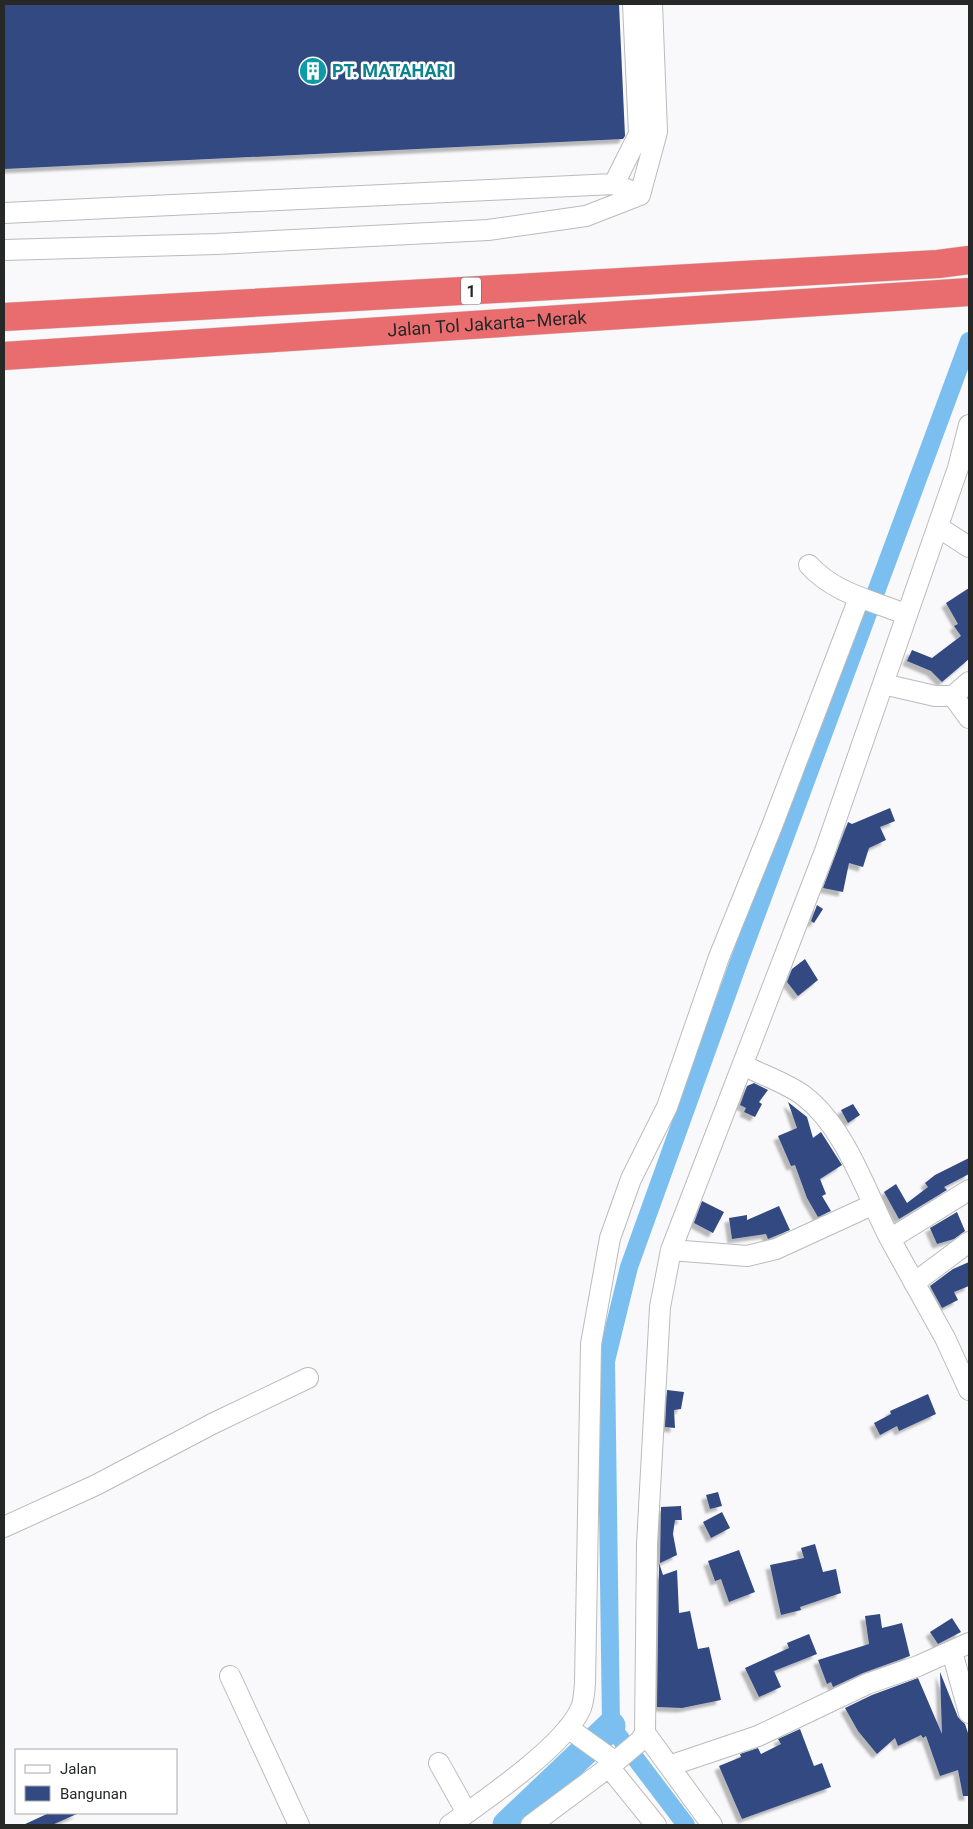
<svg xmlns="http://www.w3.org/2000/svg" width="973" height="1829" font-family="Roboto,sans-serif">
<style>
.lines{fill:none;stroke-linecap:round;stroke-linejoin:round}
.canal{stroke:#7bbff0;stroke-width:18}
.river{stroke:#7bbff0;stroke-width:29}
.building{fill:#334981;filter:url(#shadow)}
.minor-casing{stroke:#babbbc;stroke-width:22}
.highway-casing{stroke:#d4d4d4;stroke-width:29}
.minor{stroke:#fff;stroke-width:20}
.highway{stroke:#e96d6f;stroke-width:28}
.labels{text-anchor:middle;stroke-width:5;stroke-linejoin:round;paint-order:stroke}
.shield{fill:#fff;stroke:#676868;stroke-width:1}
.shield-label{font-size:16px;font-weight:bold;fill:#262727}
.culture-label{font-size:18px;font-weight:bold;fill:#0d838f;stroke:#fff;text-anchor:start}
.street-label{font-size:18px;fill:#262727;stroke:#fff}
</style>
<defs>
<filter id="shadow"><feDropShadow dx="-4.5" dy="4.5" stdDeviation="1" flood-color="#0004"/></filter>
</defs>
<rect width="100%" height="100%" fill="#f9f9fb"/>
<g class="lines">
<!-- canal -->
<path class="canal" d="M686 1825 611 1726 606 1361 629 1267 738 964 969 341"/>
<!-- river -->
<path class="river" d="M507 1825 611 1726"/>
</g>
<!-- building -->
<path class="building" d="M4 4H619L625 136 623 139 4 169Z
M969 588V659L942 682 931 671 907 661 912 650 932 658 961 636 954 626 958 624 946 603Z
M890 808 895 821 880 827 886 840 869 848 863 867 849 863 843 892 823 888 848 822 852 824Z
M817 905 823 909 814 923 811 921Z
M805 959 818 980 798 996 787 982 792 969Z
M754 1083 768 1090 759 1102 762 1104 755 1117 744 1112 746 1108 740 1105 747 1086Z
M788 1102 807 1117 813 1138 821 1132 842 1165 820 1179 826 1194 822 1196 831 1211 818 1217 807 1198 795 1165 791 1166 778 1136 797 1128Z
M853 1104 860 1115 848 1123 841 1110Z
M969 1158V1174L944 1187 947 1190 899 1219 884 1192 896 1184 907 1203 928 1187 925 1183 935 1175Z
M702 1201 724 1212 713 1233 694 1223Z
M779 1206 790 1230 768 1239 766 1234 732 1239 729 1218 747 1215V1220Z
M957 1212 965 1231 954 1239 937 1244 930 1228Z
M969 1262V1286L954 1292 958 1300 942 1308 930 1286 953 1269Z
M667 1390 684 1392 681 1409 674 1410 675 1428 665 1427Z
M928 1394 936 1414 899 1431 897 1426 880 1435 874 1423 891 1414 890 1411Z
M718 1492 722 1506 710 1509 706 1495Z
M681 1506 682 1520H675L673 1534 677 1555 660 1563 661 1507Z
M722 1512 730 1528 711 1538 703 1522Z
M815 1544 823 1572 836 1569 841 1593 800 1607 801 1610 781 1615 770 1565 804 1558 801 1548Z
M739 1550 755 1592 729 1602 721 1579 715 1581 708 1561Z
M659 1563 663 1575 677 1570 679 1613 690 1611 698 1649 709 1647 721 1700 682 1708 657 1707Z
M880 1614 882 1628 902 1623 910 1656 863 1673 833 1687 831 1682 827 1684 818 1660 869 1644 865 1616Z
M952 1618 961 1632 938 1644 930 1632Z
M809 1634 817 1654 774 1671 781 1687 759 1697 745 1668 789 1648 787 1643Z
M940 1672 958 1717 965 1724 969 1736V1796H963L958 1770 940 1776 926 1736 923 1738 921 1735 898 1746 895 1738 877 1754 858 1731 845 1708 872 1695 918 1678 942 1734Z
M800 1729 814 1766 822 1763 831 1787 742 1819 719 1766 741 1757 740 1754 758 1748 761 1754 781 1744 778 1739Z
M49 1813H79L52 1825H23Z"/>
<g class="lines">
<defs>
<path id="minor" d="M614 184 639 134 633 4
M640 195 657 132 652 4
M4 213 614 184 640 195 586 216 488 230 217 244 4 250
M938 527 969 547
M809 565C835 594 872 600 907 615
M883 684 935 696H953L969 682
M953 696 969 718
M743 1065C762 1075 787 1083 804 1096 846 1128 866 1193 890 1239L969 1190
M890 1239 945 1338 969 1390
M671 1250 747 1256 776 1249 872 1205
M914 1283 969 1242
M4 1527 96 1485 212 1424 308 1378
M952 1652 969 1713
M230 1676 299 1825
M568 1728 614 1761
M645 1733 712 1825
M439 1763 467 1813
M669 1766 758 1736 867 1684 918 1666 969 1643
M609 1767 656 1825
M450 1825C485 1800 563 1747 580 1710 584 1703 584 1692 585 1684L591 1344 610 1238 631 1179 667 1107 719 957 772 826 859 598
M531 1825 609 1767 640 1741 645 1733 647 1544 660 1307 671 1250 825 851 958 468 969 425"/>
<g id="highway">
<path d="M4 317 938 264 969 260"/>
<path id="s1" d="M4 356 969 292"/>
</g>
</defs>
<!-- minor casing -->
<use href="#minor" class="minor-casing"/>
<!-- highway casing -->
<use href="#highway" class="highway-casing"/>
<!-- minor -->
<use href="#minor" class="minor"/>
<!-- highway -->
<use href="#highway" class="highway"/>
</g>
<!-- icons -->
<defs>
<symbol id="building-disc" viewBox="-11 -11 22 22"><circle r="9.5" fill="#0f9aa8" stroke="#fff"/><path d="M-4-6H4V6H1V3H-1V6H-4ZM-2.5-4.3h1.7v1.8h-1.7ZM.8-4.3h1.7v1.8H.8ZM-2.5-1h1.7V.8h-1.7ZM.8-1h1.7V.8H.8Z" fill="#fff"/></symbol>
</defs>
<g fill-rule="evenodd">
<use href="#building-disc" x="297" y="55" width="32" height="32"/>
</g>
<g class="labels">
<!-- shield labels -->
<rect class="shield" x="461" y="277.5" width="20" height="27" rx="4"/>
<g class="shield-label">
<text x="471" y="297">1</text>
</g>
<!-- culture labels -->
<g class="culture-label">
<text x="332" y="77">PT. MATAHARI</text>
</g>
<!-- street labels -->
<g class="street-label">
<text dy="6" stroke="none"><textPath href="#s1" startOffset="484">Jalan Tol Jakarta–Merak</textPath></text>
</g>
</g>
<!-- border -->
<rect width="973" height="1829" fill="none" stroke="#262727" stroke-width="10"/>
<!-- legend -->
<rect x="15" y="1749" width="162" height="65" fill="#ffffff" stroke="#a8a9a9"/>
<rect x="25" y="1765" width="25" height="8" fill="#ffffff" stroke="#a8a9a9"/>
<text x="60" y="1774" font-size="15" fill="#262727">Jalan</text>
<rect x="25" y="1786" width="25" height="15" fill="#334981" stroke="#a8a9a9"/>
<text x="60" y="1799" font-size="15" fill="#262727">Bangunan</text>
</svg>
